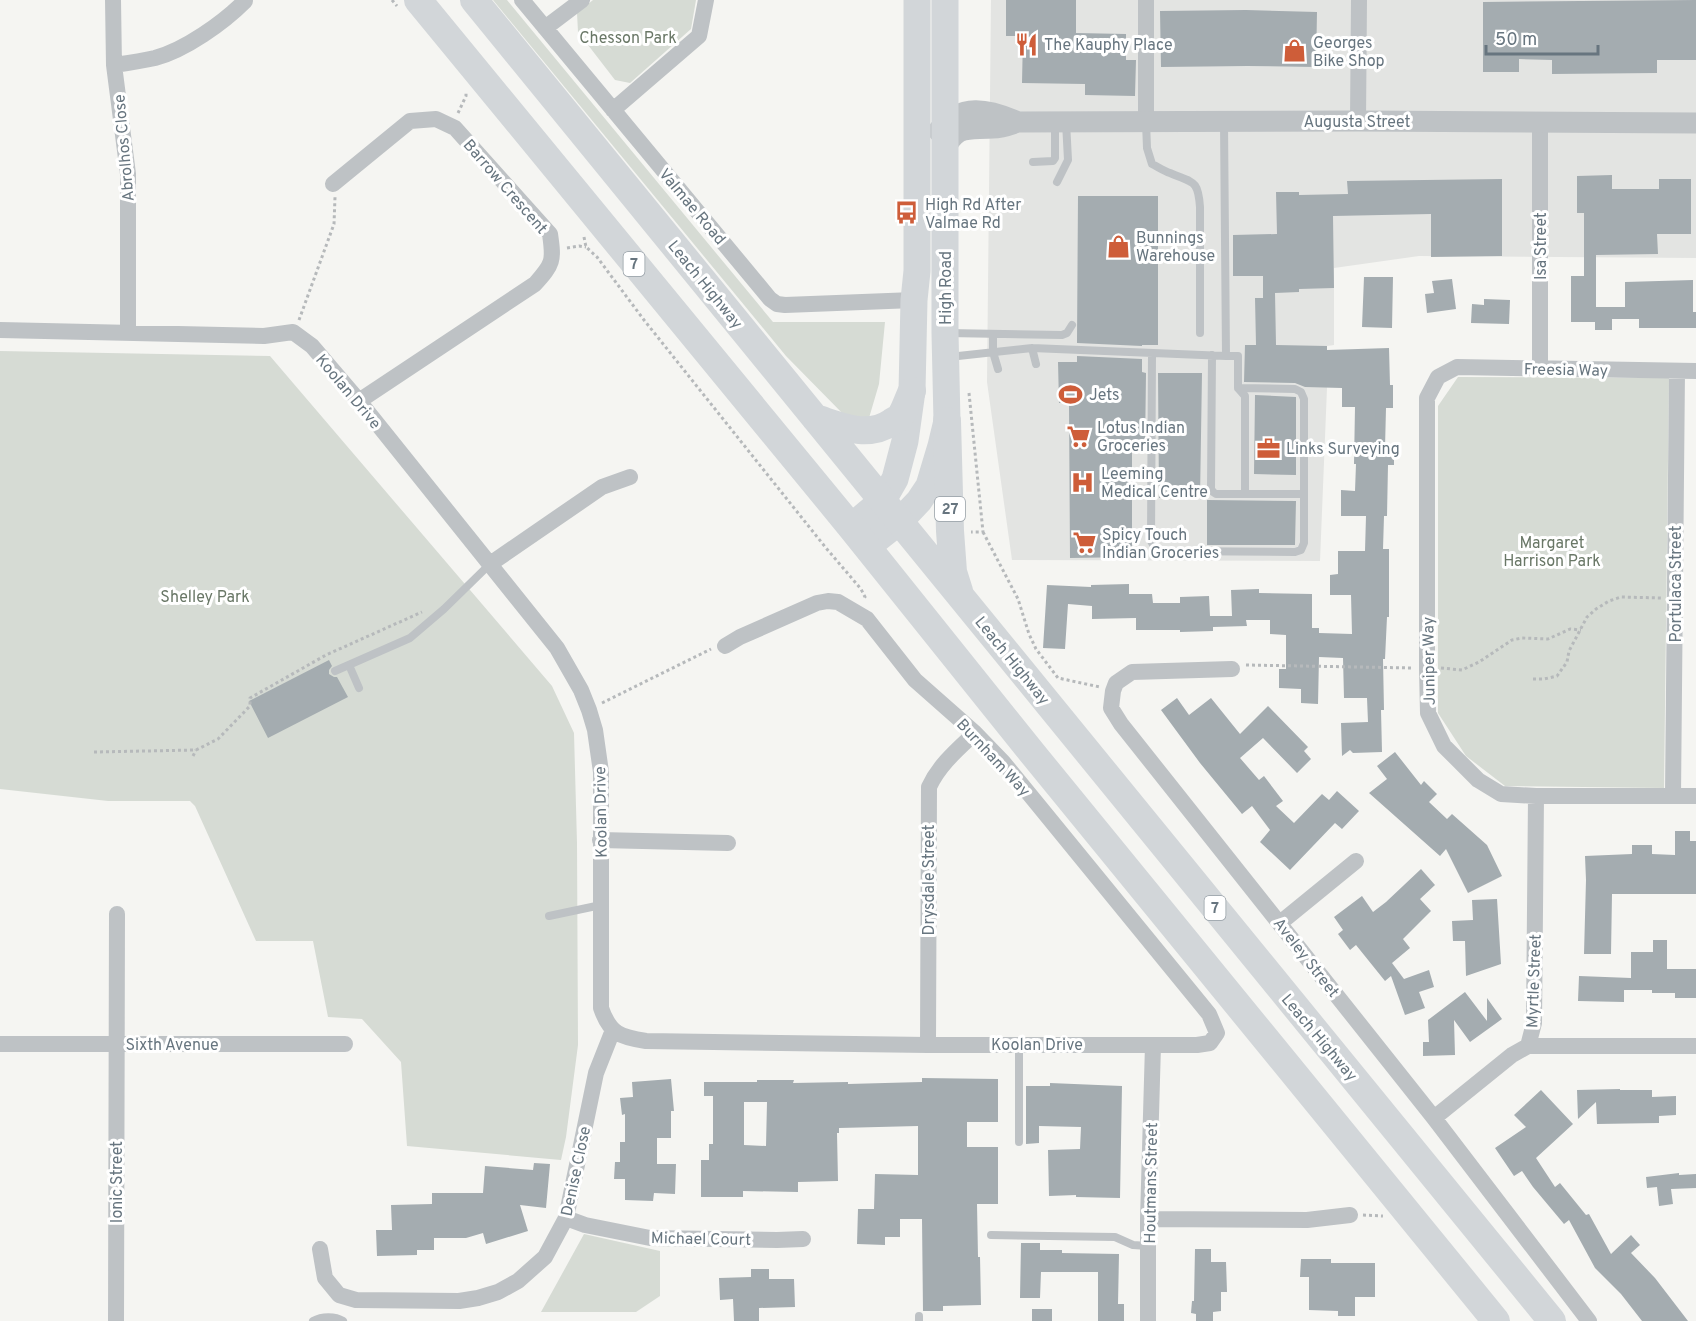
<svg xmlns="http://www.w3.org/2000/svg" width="1696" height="1321" font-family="Overpass,sans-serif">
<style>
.built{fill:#e3e4e2}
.green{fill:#d6dbd4}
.building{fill:#a4acb0;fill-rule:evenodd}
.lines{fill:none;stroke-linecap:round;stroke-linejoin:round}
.path{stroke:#b6b9bb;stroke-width:3;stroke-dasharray:3 3;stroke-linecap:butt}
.service{stroke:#bec2c5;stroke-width:8}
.minor{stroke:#bec2c5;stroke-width:16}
.tertiary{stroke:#bec2c5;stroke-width:21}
.primary{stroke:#d2d6d9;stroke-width:27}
.trunk{stroke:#d2d6d9;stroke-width:28}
.labels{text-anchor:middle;stroke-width:6;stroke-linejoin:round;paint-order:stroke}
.shield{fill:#fff;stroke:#959ea5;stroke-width:1.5}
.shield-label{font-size:15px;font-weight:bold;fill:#67757f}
.park-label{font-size:16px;fill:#697766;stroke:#fff}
.poi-label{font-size:16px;fill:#67757f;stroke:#fff;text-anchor:start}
.street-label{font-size:16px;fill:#67757f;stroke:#fff}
</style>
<rect width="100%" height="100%" fill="#f5f5f2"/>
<!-- built -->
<path class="built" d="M991 0H1696V258L1419 256 1334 268V345L1327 346V388L1320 561 1012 560 987 382Z"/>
<!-- green -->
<path class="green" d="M493 0H507L773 322H885L879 384 869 418 846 417 786 356Z
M593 0H696L691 29 630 83 615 80 578 32 577 13Z
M0 351 270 356 552 686 574 733 577 843 578 1045 566 1137 561 1160 407 1146 401 1062 362 1019 328 1017 313 941H256L195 806 190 801H108L0 789Z
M1458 377 1669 378 1664 788 1505 786 1466 756 1438 713V406Z
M584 1234 660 1251V1296L636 1312H541Z"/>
<!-- building -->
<path class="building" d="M1006 0H1076V33L1126 34V60H1136L1135 96 1085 95V84L1022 83 1023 36H1006Z
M1696 0V60H1657V73L1552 74V60L1519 59V72H1483V2Z
M1246 10 1317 12 1316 67 1247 66 1161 67 1160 11Z
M1612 175V189H1659V179H1691V234H1657L1658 254 1596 255V307H1625V282L1693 280V312H1696V328H1639V319H1612V330H1595V322H1571V276H1584V213H1577V176Z
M1502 179V256L1431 257V214L1333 216 1334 288 1299 289V292L1275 293 1276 345 1327 346V350L1389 348 1390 385H1393V408H1386L1385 448H1394V465H1388L1387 516H1384L1383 549H1389V617H1387L1385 659H1383L1384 710H1381L1382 752 1353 753 1350 750 1342 756 1341 723 1368 722 1367 698H1344L1343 658 1319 657 1318 704 1301 703V689L1279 688V669H1286V635L1270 634V620H1246L1247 626 1213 627V631L1180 632V630H1136V618L1092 619V606L1068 604 1065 649 1043 648 1047 585 1091 587V585L1129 584V594H1152L1153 603H1180V597L1209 596 1210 616H1232L1231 590 1259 589V593L1312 594V628H1319V633L1352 634 1351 595H1330V575L1338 574V551H1365L1366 516H1341V490L1355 491 1356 464H1354L1355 407H1342V388L1305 387 1295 383 1244 382 1245 345H1256L1255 298H1263V276H1233V235L1277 234 1276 192H1299V195L1348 194 1347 181Z
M1078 196H1158V345H1142V346L1077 343Z
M1364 277H1393L1392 328 1362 327Z
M1452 279 1456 309 1427 313 1425 294 1434 293 1432 281Z
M1484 299 1510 300 1509 324 1471 323 1472 304 1484 305Z
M1077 356 1142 359V372L1146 373 1145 449H1132V557L1070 558 1069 403H1059L1058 362H1077Z
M1158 373H1202L1200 498H1159Z
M1255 395 1296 397V475L1254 474Z
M1207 500 1296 501 1295 545H1207Z
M329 660 332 666 329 670V674L334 677H337L348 697 268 738 249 701Z
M1177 698 1189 715 1211 698 1240 734 1268 706 1308 747 1304 751 1311 759 1297 773 1263 738 1240 758 1259 780 1264 776 1283 801 1276 806 1294 823 1322 794 1329 800 1337 791 1359 811 1342 829 1335 823 1290 870 1260 842 1270 830 1252 806 1242 814 1200 763 1161 710Z
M1395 752 1421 785 1424 781 1437 794 1429 802 1447 819 1452 814 1487 845 1502 876 1468 893 1446 849 1440 856 1369 793 1387 779 1377 766Z
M1675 831H1690V841H1696V894H1612L1611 954H1584L1586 880 1585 856 1632 854V845H1652V854L1675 855Z
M1421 869 1435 885 1420 899 1431 911 1403 939 1410 948 1392 963 1404 979 1429 970 1434 987 1419 992 1425 1008 1405 1015 1391 976 1385 981 1356 945 1350 950 1338 934 1343 930 1334 917 1362 896 1373 912 1386 902Z
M1497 899 1501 964 1466 976 1465 941H1453L1452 921 1473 920 1472 900Z
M1653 940H1667V969H1696V998H1675V993H1652V990H1624V1002L1578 1001 1579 976 1631 978V952H1653Z
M1465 992 1487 1021V998L1502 1019 1470 1042 1454 1020 1455 1055 1423 1056V1042H1429L1428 1020Z
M922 1078 998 1079V1122H967V1147H998V1204H977L978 1257H980L981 1305 943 1306V1311H923L922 1219H900V1237H885V1245L857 1244 858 1209H874L875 1174 918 1175V1126L839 1128V1133H837L838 1181 798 1182V1192L743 1191V1197H701V1160H709V1144H713V1096H704V1082H757V1080H794L793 1083 848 1082V1084L922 1082ZM744 1102H767L766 1146 744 1145Z
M671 1079 674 1111H671V1138H657V1164H676L675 1194 654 1193 653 1201 625 1200V1179H614L615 1162H620V1142H625V1114L622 1115 620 1098 633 1097 632 1082Z
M1050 1083 1122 1086 1120 1198 1076 1197V1195L1049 1196 1048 1150 1080 1149 1081 1127 1039 1126V1143L1026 1144V1086H1050Z
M1620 1089V1090H1652V1097L1676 1096V1115L1659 1116V1123L1597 1124 1596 1102 1578 1119 1577 1090Z
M1541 1090 1573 1124 1536 1158 1555 1187 1560 1183 1586 1215 1589 1214 1611 1254 1631 1235 1640 1245 1631 1253 1655 1278 1688 1321H1642L1621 1294 1595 1268 1569 1220 1564 1224 1533 1187 1522 1171 1514 1176 1495 1148 1526 1127 1514 1115Z
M534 1163 550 1164 546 1208 520 1205 528 1231 486 1244 483 1233 466 1238H434V1250H417V1255L377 1256 376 1230H392L391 1205 432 1204V1193H483L485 1166 533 1170Z
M1679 1173V1175L1696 1174V1188L1671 1189 1673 1204 1659 1206 1657 1187 1647 1188 1646 1177Z
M1021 1243H1040V1250H1062V1253L1119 1254 1118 1304H1124V1321H1098V1272H1041L1040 1298H1020Z
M1195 1249H1211V1262H1226L1227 1292H1221V1311L1213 1312V1321H1196V1314L1191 1313 1192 1301H1194Z
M1301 1259H1331V1263H1375V1297H1355V1316H1338V1311L1309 1310V1277H1300Z
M751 1269H769V1279H794L795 1307 759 1308V1321H734L733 1299 720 1300 719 1278 751 1277Z
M1032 1309H1052V1321H1032Z"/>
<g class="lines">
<!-- path -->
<path class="path" d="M392 0 397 6
M458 113 466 96V92
M584 237 586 247 597 257 644 320 826 548 861 589 865 597 863 600
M567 248 579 246 586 247
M299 320 334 224 335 197
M969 393 983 532H971
M983 532 1018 599 1029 634 1036 649 1058 678 1100 687
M1246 665 1413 668
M1441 668 1462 670 1479 662 1512 640 1522 638 1548 639 1570 629 1581 630
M1533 679H1544L1557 676 1567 662 1569 651 1587 617 1596 609 1609 601 1621 597 1662 598
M602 703 711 649
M94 752 196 750 218 739 250 706V698L326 655 422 612
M193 756 196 750
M1363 1215 1383 1216"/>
<!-- service -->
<path class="service" d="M1146 122 1147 148 1152 164C1158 167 1164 171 1170 173 1193 183 1198 179 1200 207V333
M1033 162 1053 161 1055 158V122
M1057 182 1068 160 1066 122
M948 333 1062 335 1067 333 1072 325
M993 334V352L998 369
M1032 348 1036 364
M1152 353 1151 541 1155 548 1161 551 1295 552 1301 550 1304 543V399L1301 392 1295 389 1238 388
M1212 355 1211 489 1213 492 1216 494H1304
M1226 356H1238V388L1245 396V494
M949 357 1032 348 1226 356 1224 122
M349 665 359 688
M335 671 410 638 444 609 490 564
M549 916 601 905
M1019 1044V1142
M991 1235 1115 1237 1133 1245 1148 1246
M313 1321C322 1316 335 1316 343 1321
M919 1321V1316"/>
<!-- minor -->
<path class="minor" d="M113 0 114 65 128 174V332
M522 0 770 299 777 304 785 305 914 300
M545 28 582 0
M114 65C128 63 142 61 155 58 185 50 223 23 245 1
M613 110 699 36 706 0
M1358 121 1359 0
M1146 122V0
M1540 122V369
M333 184 410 121 436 119 455 128 550 234C554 261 553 264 535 284L359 401
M0 330 264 336 293 332 312 346 359 401 557 648 581 690 589 710 595 730 601 772V1008C610 1034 620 1037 646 1041L928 1045H1197L1210 1043 1217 1033 1209 1014 1003 762 975 733 915 680 867 619 838 602 828 601 817 603 740 637 725 646
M1696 371 1457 367 1438 377 1427 398V669L1428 713 1444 746 1478 780 1501 794 1536 796H1696
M490 564 602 487 630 477
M1232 669 1132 672 1116 683 1113 691 1111 708 1121 724 1434 1118 1589 1321
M1673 796 1677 371
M600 840 728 843
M1280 923 1356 861
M0 1044H345
M928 1045 929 787C939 765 958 749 975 733
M1528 1046H1696
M1434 1118 1512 1055 1528 1046 1534 1023 1536 796
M566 1218 585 1225 650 1238 777 1240 803 1239
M1148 1219 1307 1220 1350 1215
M320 1249 325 1278 339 1295 356 1300 459 1301 478 1298 498 1292 518 1281 545 1257 566 1218 596 1073 613 1030
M116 1321 117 914
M1148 1321V1219L1153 1045"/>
<!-- tertiary -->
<path class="tertiary" d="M938 131C960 102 989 109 1018 122
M944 151C957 124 967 130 993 128 1002 128 1010 125 1018 122L1358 121 1696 123"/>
<!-- primary -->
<path class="primary" d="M851 527 883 500 895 479 905 441 912 391 914 300 917 271V0
M867 547 900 521 919 501 929 486 941 446 947 421 945 333V0"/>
<!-- trunk -->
<path class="trunk" d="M418 0 851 527 1033 754 1496 1321
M474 0 1552 1321
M815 418C841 426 867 439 892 422 894 420 898 419 900 417 905 410 908 399 912 391
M947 421 950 531 953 572 959 591"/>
</g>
<!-- icons -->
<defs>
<symbol id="restaurant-bare" viewBox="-9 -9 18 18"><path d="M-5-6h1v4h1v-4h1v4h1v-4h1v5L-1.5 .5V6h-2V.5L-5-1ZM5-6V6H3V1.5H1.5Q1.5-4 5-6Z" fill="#ce5d39" stroke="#fff" stroke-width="2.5" paint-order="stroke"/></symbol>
<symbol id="shop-bare" viewBox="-9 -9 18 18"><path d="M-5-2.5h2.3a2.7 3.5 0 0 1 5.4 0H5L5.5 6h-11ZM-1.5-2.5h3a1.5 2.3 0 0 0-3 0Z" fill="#ce5d39" stroke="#fff" stroke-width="2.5" paint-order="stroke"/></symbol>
<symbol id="bus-bare" viewBox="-9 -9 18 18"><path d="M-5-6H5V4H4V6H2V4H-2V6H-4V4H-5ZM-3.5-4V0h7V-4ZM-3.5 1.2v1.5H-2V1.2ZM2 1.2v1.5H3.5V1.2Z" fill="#ce5d39" stroke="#fff" stroke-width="2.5" paint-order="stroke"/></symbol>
<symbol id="stadium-bare" viewBox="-9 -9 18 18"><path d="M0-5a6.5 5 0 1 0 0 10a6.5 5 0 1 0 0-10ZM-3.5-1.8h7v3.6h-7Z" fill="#ce5d39" stroke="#fff" stroke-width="2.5" paint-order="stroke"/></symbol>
<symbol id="supermarket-bare" viewBox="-9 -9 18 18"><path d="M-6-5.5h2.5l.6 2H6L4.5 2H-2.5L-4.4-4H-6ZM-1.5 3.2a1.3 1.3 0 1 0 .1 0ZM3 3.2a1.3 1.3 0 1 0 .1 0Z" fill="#ce5d39" stroke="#fff" stroke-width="2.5" paint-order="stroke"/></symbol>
<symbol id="office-bare" viewBox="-9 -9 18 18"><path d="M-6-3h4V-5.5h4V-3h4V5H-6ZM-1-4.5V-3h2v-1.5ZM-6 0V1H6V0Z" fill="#ce5d39" stroke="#fff" stroke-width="2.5" paint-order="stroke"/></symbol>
<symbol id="hospital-bare" viewBox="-9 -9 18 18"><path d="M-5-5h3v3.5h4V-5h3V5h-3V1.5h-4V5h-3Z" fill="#ce5d39" stroke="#fff" stroke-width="2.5" paint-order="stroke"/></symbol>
</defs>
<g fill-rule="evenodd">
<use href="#restaurant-bare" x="1010" y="28" width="33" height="33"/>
<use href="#shop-bare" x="1278" y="34" width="33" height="33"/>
<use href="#bus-bare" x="890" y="196" width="33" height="33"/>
<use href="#shop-bare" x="1102" y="230" width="33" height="33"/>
<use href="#stadium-bare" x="1054" y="378" width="33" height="33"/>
<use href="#supermarket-bare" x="1062" y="420" width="33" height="33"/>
<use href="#office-bare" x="1252" y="432" width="33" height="33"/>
<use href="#hospital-bare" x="1066" y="466" width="33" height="33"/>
<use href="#supermarket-bare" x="1068" y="526" width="33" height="33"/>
</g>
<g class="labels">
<!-- shield labels -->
<g class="shield">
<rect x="623.5" y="252" width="21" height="24" rx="4.5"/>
<rect x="935" y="497" width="30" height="24" rx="4.5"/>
<rect x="1204.5" y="896" width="21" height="24" rx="4.5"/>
</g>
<g class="shield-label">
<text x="634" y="269">7</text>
<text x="950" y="514">27</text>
<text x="1215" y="913">7</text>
</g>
<!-- park labels -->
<g class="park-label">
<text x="628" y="43">Chesson Park</text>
<text x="1552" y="548">Margaret<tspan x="1552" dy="18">Harrison Park</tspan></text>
<text x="205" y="602">Shelley Park</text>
</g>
<!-- poi labels -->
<g class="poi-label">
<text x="1313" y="48">Georges<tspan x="1313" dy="18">Bike Shop</tspan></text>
<text x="1044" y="50">The Kauphy Place</text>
<text x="925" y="210">High Rd After<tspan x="925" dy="18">Valmae Rd</tspan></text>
<text x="1136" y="243">Bunnings<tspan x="1136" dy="18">Warehouse</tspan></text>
<text x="1089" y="400">Jets</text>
<text x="1097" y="433">Lotus Indian<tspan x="1097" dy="18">Groceries</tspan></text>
<text x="1286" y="454">Links Surveying</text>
<text x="1101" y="479">Leeming<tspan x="1101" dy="18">Medical Centre</tspan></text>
<text x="1102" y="540">Spicy Touch<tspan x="1102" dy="18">Indian Groceries</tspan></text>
</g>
<!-- street labels -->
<g class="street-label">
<text x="1357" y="127">Augusta Street</text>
<text transform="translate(123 148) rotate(-95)" y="6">Abrolhos Close</text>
<text transform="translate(506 186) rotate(49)" y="6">Barrow Crescent</text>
<text transform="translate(693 206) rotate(50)" y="6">Valmae Road</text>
<text transform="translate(1540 246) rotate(-90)" y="6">Isa Street</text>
<text transform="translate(706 284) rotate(51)" y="6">Leach Highway</text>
<text transform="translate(945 288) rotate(-90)" y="6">High Road</text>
<text transform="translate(1566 369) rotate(1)" y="6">Freesia Way</text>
<text transform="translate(349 391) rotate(50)" y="6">Koolan Drive</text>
<text transform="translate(1675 584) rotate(-90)" y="6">Portulaca Street</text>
<text transform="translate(1013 660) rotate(51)" y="6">Leach Highway</text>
<text transform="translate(1428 661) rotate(-91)" y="6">Juniper Way</text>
<text transform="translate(994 757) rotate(47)" y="6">Burnham Way</text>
<text transform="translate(600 812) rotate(-91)" y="6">Koolan Drive</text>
<text transform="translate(928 880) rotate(-90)" y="6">Drysdale Street</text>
<text transform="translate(1307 957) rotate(52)" y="6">Aveley Street</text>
<text transform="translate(1533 981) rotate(-88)" y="6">Myrtle Street</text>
<text transform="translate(1320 1037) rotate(50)" y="6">Leach Highway</text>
<text x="172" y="1050">Sixth Avenue</text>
<text x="1037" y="1050">Koolan Drive</text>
<text transform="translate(575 1171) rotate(-78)" y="6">Denise Close</text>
<text transform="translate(116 1182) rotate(-90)" y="6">Ionic Street</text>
<text transform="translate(1150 1183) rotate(-89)" y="6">Houtmans Street</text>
<text transform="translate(701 1238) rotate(1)" y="6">Michael Court</text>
</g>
</g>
<!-- scale -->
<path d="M1486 45v9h112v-9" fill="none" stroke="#67757f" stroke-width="3"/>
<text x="1495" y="45" font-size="18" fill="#67757f" stroke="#ffffff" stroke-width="4.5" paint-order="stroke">50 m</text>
</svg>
